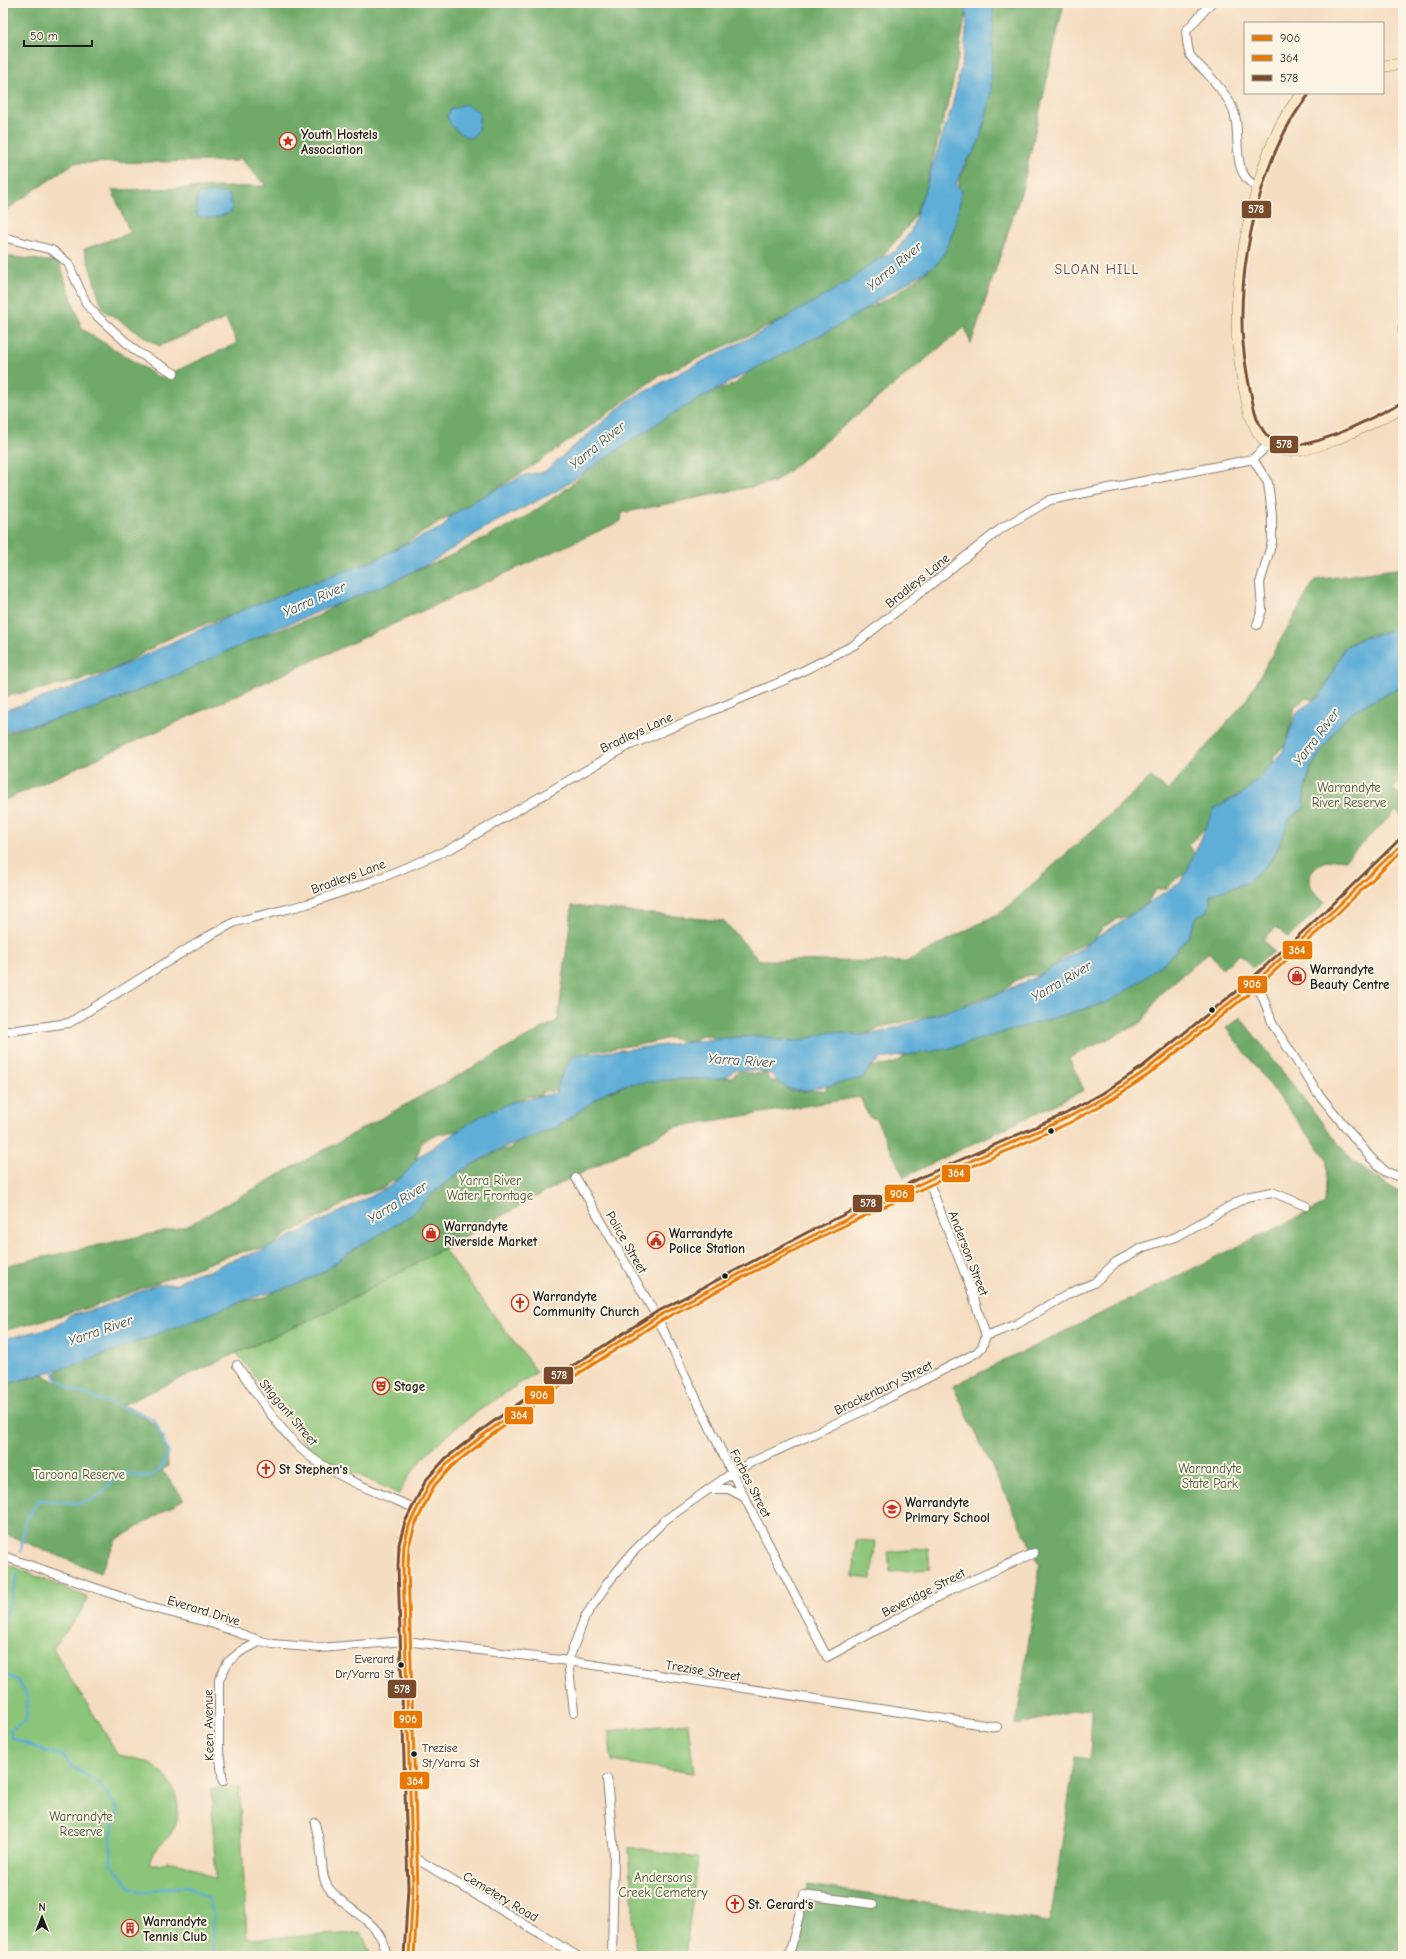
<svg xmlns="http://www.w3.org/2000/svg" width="1406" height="1959" font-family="'Comic Neue',sans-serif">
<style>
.green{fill:#8bc579;stroke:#54704a}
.forest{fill:#70aa69;stroke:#466342}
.water{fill:#5eaed8;stroke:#3d657a}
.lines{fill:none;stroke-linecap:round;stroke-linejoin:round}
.stream{stroke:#5eaed8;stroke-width:2.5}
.street-casing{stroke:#887c6e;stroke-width:10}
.secondary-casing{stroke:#887c6e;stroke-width:12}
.primary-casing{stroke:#887c6e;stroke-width:14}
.street{stroke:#fff;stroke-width:8}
.secondary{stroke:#fbe6c4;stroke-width:11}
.primary{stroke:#f5c16b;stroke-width:13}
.bus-1-casing{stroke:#fcf5e5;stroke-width:6}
.bus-2-casing{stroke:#fcf5e5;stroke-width:6}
.bus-3-casing{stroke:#fcf5e5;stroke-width:6}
.bus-1{stroke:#e87803;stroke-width:3}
.bus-2{stroke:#e87803;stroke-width:3}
.bus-3{stroke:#7a4b2a;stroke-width:3}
.bus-dot{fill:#1c1c1c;stroke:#fcf5e5;stroke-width:1.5}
.labels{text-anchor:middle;stroke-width:4;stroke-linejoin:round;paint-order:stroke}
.bus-label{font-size:12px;fill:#1c1c1c;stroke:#fcf5e5;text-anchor:end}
.poi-label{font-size:13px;font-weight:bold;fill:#1c1c1c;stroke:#fcf5e5;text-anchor:start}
.street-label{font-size:13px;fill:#1c1c1c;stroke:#fcf5e5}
.park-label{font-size:13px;fill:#43573d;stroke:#fcf5e5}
.water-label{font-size:14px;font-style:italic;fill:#365667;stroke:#fcf5e5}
.neighbourhood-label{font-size:14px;letter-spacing:1px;fill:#5c4252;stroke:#fcf5e5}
.line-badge{stroke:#fcf5e5;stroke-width:1.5}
.badge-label{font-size:11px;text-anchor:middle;font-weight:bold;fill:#fff}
</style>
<rect width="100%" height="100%" fill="#fcf5e5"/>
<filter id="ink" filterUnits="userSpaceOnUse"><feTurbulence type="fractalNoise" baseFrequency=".025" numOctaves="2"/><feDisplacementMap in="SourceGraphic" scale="8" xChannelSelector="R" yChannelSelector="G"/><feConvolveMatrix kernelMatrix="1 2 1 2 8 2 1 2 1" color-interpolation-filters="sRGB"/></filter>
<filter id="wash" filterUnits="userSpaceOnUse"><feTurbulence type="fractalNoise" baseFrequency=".012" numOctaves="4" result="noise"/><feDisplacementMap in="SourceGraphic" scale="16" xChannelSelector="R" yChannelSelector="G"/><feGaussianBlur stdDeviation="0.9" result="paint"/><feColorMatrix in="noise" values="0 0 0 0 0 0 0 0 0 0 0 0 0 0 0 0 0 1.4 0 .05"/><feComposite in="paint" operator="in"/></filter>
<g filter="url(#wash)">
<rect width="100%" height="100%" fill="#f5ddc1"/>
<!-- green -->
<path class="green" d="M443 1248 537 1372C490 1404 423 1441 399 1494L314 1454 237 1353 332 1310Z
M856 1540 875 1541 872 1579 853 1577Z
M928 1548 930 1569 890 1572 888 1552Z
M3 1562 88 1598 79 1615 53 1648C73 1685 98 1718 118 1755 127 1757 136 1758 145 1761 170 1772 186 1803 174 1828 167 1843 154 1847 149 1863 156 1866 163 1862 170 1862 188 1863 201 1871 216 1880L211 1788 239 1787 247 1939 362 1933 371 1956H3Z
M688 1723 694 1773 612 1761 608 1731Z
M629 1847 698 1858 685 1956H636Z"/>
<!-- forest -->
<path class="forest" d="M3 3H965L966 13 953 83 925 189 915 215 908 226 870 271 815 305 657 377 585 430 519 475 368 565 178 634C156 644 137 658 116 668 85 682 37 689 3 697V256L59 262 82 329 160 378 237 343 226 319 159 346 103 310 84 249 130 233 112 190 266 186 237 155V161L74 163 3 212Z
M988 3H1064L1022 190 971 344 965 327 775 482 622 513 621 521 3 801V734L68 716 115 701 241 644 318 616 343 601 446 558 526 517 566 489 601 459 649 424 707 394 735 384 764 360 893 296 926 272 943 255 960 179 969 157Z
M1403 568V629L1389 636 1371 634 1349 644 1343 650 1331 677 1319 695 1312 700 1306 698 1295 706 1293 718 1285 745 1274 756 1271 767 1263 785 1226 801 1217 809 1209 827 1203 830 1189 845 1196 856 1188 873 1176 879 1166 888 1155 890 1148 902 1134 914 1117 919 1103 927 1093 941C1079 944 1066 955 1056 964L1054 972 1047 975H1029L1015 981 1000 993 970 1002 958 1009 885 1026 864 1035 795 1042 745 1036 718 1039 704 1035 690 1042 669 1038 649 1043 593 1051 583 1055 568 1064 558 1081 561 1085 558 1094 553 1090 550 1092 549 1090 543 1092 540 1096H528L524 1098 516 1110 469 1128 432 1136 422 1142 415 1161 406 1174 398 1180 392 1181 383 1188 369 1193 360 1195 285 1236 266 1250 263 1248 236 1253 92 1307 3 1331V1266L187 1226 558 1020 572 906 724 921 759 960 906 962 1003 911 1151 777 1168 791 1245 702 1315 580Z
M1403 686V785L1399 781 1393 788 1403 798 1401 800 1403 802V818L1396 811 1345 860C1329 857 1305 865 1311 886 1314 893 1320 898 1325 903L1288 938 1277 927 1263 939 1274 952 1252 968 1240 954 1222 969 1209 952 1161 993 1142 1022 1069 1058 1084 1090 904 1177 876 1119 869 1117 860 1097 675 1127 565 1181 332 1310 122 1405 132 1409 158 1427 167 1450 168 1466 162 1470 184 1499 116 1540 100 1573 3 1533V1387L8 1383 35 1377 37 1374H42L57 1382 59 1380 56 1375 58 1369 232 1303 264 1298 389 1225 406 1218 410 1211 457 1172 464 1171 468 1166 478 1160 489 1157 498 1150 509 1149 524 1138 539 1134 575 1116 589 1100 603 1090 609 1092 624 1086 635 1073 684 1080 732 1077 739 1071 757 1074 764 1071 767 1074 769 1081C777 1080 786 1083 789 1091H825L828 1085 866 1074 871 1067C882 1065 897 1066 904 1056L921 1053 1200 913 1202 914C1210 909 1208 904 1210 895L1246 883 1267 865 1275 854 1290 818 1297 814 1303 802 1311 767 1337 728 1348 715 1366 704Z
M1240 1017 1352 1161 1403 1195V1956H798L808 1885 1050 1922 1075 1757 1090 1759 1092 1707 1016 1725 1040 1566 953 1386 1325 1204 1327 1159 1226 1028Z"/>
<!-- water -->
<path class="water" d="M965 3H993L991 95 981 137 973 154 967 159 956 185 962 191C957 217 953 243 937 264L838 326 761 365 665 418 558 490 488 526 428 564 392 582 276 629 185 671 88 711 3 732V711L84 684 179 639 250 607 375 560 403 545 443 527 451 516 476 500 525 475 544 472 629 400 693 366 763 331 850 281 875 261 896 251 911 231 952 107 964 53 967 22Z
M465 104 479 112C480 121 480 132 471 138 460 136 450 126 447 116L451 109Z
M208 192 225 193 230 196 232 211C222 217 209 220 197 216L196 200 198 195Z
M1403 628V686L1366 704 1348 715 1337 728 1311 767 1306 785 1303 802 1304 808 1290 818 1275 854 1267 865 1246 883 1210 895V903L1206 912 1197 916 1189 936 1165 962 1138 983 1108 1002 947 1049 880 1059 868 1069 863 1078 809 1090H791L778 1082 772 1074 757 1070H734L726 1077 717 1079H677L628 1084 606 1092 556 1128 498 1150 461 1171 433 1193 410 1216 356 1248 323 1272 298 1284 246 1300 84 1362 3 1385V1339L55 1327 69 1316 100 1308 158 1284H177L190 1275 209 1271 229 1261 264 1250 387 1188 403 1176 418 1157 484 1114 512 1102 556 1093 560 1079 572 1056 724 1038 762 1036 776 1040 799 1041 830 1032 861 1035 882 1032 988 998 1039 976 1183 880 1214 809 1245 792 1261 776 1283 751 1297 712 1321 695 1345 647 1363 638Z"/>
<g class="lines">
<!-- stream -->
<path class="stream" d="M21 1552 24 1525 38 1500 77 1503 90 1501 102 1494 113 1480 126 1473C152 1481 160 1477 168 1451L155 1421 137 1411 124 1408 73 1390 56 1378 53 1369
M3 1623 18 1574
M3 1671 4 1674 19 1681 28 1700 26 1721 10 1730 12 1738 45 1751 64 1756 72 1767 98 1782 118 1809 111 1837V1864L132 1889 146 1892 162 1888 189 1887 209 1899 213 1914 214 1956"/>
</g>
</g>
<g filter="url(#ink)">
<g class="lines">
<defs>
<path id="street" d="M1211 3 1186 31C1187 39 1187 47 1190 55 1193 61 1202 68 1207 73 1215 82 1227 96 1232 107 1244 131 1227 174 1258 187
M3 237 52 250 68 263 87 305 97 316 137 352 174 373
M1403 327V332
M1253 459 1268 483 1272 514V542L1260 583 1262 610 1257 625
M1253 984 1263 997 1273 1025 1317 1092 1370 1157 1386 1172 1403 1178
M3 1032 69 1023 207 937 235 922 307 904 376 880 452 848 628 746 785 680 854 645 1002 528 1050 500 1253 459 1269 444
M576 1178 657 1317 732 1473 827 1657 952 1589 1034 1553
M928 1180 971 1289 986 1336
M237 1365C256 1393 275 1424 300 1448 330 1476 379 1493 417 1509
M710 1489H729L742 1496
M3 1556 153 1608 211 1623 261 1641 273 1644 320 1648 405 1641 568 1661 997 1727
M574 1712 568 1661 585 1617 607 1584 632 1553 665 1520 732 1473 752 1462 867 1409 976 1353 982 1347 986 1336 1017 1324 1072 1292 1094 1283 1116 1262 1144 1247 1176 1237 1246 1197 1272 1192 1306 1206
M607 1779 614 1854 612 1956
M223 1781 219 1751V1680L228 1662 240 1652 261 1641
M315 1823C317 1833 320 1843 321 1853 323 1865 321 1877 328 1887 345 1912 384 1920 386 1956
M412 1856 577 1956
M789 1956 804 1895 873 1904"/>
<path id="secondary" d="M1383 66 1403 64
M1304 93C1264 130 1242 243 1238 297 1235 330 1239 364 1246 396 1250 416 1257 443 1279 449 1312 458 1373 421 1403 407"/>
<path id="primary" d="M409 1956 413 1888 403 1567 404 1545 410 1523 430 1483 449 1462 490 1430 572 1372 657 1317 810 1237 928 1180 1067 1118 1106 1097 1145 1071 1253 984 1335 909 1403 843"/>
</defs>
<!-- street casing -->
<use href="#street" class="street-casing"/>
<!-- secondary casing -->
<use href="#secondary" class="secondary-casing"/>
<!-- primary casing -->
<use href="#primary" class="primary-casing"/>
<!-- street -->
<use href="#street" class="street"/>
<!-- secondary -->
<use href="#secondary" class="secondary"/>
<!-- primary -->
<use href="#primary" class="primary"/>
<defs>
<path id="bus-1" d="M409 1956 413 1888 403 1567 404 1545 410 1523 430 1483 449 1462 490 1430 572 1372 657 1317 810 1237 928 1180 1067 1118 1106 1097 1145 1071 1253 984 1335 909 1403 843"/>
<path id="bus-2" d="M414 1956 418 1888 408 1567 409 1546 415 1525 434 1486 452 1466 493 1434 575 1376 660 1321 812 1241 930 1185 1069 1123 1109 1101 1148 1075 1256 988 1338 913 1403 850"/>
<path id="bus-3" d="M1308 96C1263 151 1241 252 1242 322 1242 346 1246 370 1251 394 1254 411 1260 438 1280 444 1311 453 1372 417 1401 403
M404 1956 408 1888 398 1567 399 1544 405 1522 426 1480 446 1458 487 1426 569 1368 655 1313 808 1232 926 1175 1065 1114 1103 1093 1142 1067 1250 980 1332 905 1400 839"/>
</defs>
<!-- bus-1 casing -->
<use href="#bus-1" class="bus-1-casing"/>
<!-- bus-2 casing -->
<use href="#bus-2" class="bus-2-casing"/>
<!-- bus-3 casing -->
<use href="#bus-3" class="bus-3-casing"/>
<!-- bus-1 -->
<use href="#bus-1" class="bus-1"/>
<!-- bus-2 -->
<use href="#bus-2" class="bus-2"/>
<!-- bus-3 -->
<use href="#bus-3" class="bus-3"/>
</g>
</g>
<!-- icons -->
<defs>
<symbol id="sight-ring" viewBox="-11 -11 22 22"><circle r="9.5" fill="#fcf5e5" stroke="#c8321e" stroke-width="1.5"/><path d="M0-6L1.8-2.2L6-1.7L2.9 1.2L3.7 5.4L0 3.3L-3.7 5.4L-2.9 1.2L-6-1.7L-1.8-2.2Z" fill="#c8321e"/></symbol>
<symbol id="shop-ring" viewBox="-11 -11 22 22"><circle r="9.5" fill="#fcf5e5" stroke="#c8321e" stroke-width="1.5"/><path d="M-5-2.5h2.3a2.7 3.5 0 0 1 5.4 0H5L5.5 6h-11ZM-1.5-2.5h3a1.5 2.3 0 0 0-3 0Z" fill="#c8321e"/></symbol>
<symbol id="civic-ring" viewBox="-11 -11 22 22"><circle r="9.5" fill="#fcf5e5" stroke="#c8321e" stroke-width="1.5"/><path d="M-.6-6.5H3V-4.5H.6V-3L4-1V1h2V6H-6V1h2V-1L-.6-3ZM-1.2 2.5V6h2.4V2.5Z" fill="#c8321e"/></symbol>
<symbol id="church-ring" viewBox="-11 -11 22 22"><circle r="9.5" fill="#fcf5e5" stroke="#c8321e" stroke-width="1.5"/><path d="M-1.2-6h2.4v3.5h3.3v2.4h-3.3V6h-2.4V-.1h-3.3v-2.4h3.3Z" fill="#c8321e"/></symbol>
<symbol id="theatre-ring" viewBox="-11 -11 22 22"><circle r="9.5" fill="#fcf5e5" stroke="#c8321e" stroke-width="1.5"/><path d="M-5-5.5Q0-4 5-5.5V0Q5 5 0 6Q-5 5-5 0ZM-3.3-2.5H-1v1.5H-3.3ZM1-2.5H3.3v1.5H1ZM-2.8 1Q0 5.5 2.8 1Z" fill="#c8321e"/></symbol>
<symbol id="school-ring" viewBox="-11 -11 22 22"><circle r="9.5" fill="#fcf5e5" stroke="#c8321e" stroke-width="1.5"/><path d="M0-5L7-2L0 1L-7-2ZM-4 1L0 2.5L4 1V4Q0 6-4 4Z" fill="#c8321e"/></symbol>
<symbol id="building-ring" viewBox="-11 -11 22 22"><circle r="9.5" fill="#fcf5e5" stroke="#c8321e" stroke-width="1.5"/><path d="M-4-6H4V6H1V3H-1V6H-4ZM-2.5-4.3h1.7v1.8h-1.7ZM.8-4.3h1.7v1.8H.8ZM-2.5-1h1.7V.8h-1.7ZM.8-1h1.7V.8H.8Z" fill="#c8321e"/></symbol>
</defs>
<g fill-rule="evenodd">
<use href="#sight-ring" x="278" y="131" width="20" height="20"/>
<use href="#shop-ring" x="1287" y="966" width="20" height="20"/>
<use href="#shop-ring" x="421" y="1223" width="20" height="20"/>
<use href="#civic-ring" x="646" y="1230" width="20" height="20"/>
<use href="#church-ring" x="510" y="1293" width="20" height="20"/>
<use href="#theatre-ring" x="371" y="1376" width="20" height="20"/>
<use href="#church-ring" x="256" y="1459" width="20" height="20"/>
<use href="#school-ring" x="882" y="1499" width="20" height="20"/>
<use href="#church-ring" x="725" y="1894" width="20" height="20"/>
<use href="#building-ring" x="120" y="1918" width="20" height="20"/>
</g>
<!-- markers -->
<g class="bus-dot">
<circle cx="1212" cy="1010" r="3.5"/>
<circle cx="1051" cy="1131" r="3.5"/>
<circle cx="725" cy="1276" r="3.5"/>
<circle cx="401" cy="1665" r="3.5"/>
<circle cx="414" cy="1754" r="3.5"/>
</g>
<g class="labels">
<!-- bus labels -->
<g class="bus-label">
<text x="394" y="1663">Everard<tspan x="394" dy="15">Dr/Yarra St</tspan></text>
<text x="422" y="1752" text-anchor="start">Trezise<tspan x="422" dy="15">St/Yarra St</tspan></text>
</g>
<!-- poi labels -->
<g class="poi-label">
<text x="301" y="139">Youth Hostels<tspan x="301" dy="15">Association</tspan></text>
<text x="1310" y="974">Warrandyte<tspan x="1310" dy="15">Beauty Centre</tspan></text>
<text x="444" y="1231">Warrandyte<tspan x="444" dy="15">Riverside Market</tspan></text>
<text x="669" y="1238">Warrandyte<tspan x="669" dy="15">Police Station</tspan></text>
<text x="533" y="1301">Warrandyte<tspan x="533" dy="15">Community Church</tspan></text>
<text x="394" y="1391">Stage</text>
<text x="279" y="1474">St Stephen's</text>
<text x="905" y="1507">Warrandyte<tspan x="905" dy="15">Primary School</tspan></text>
<text x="748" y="1909">St. Gerard's</text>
<text x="143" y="1926">Warrandyte<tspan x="143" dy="15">Tennis Club</tspan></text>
</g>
<!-- street labels -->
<g class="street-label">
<text transform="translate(917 580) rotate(-39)" y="5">Bradleys Lane</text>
<text transform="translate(636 732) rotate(-25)" y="5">Bradleys Lane</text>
<text transform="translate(348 876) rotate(-20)" y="5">Bradleys Lane</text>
<text transform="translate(627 1242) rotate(60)" y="5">Police Street</text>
<text transform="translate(969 1253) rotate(69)" y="5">Anderson Street</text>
<text transform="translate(883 1387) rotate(-26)" y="5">Brackenbury Street</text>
<text transform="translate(289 1412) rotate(50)" y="5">Stiggant Street</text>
<text transform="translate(751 1483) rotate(63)" y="5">Forbes Street</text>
<text transform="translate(923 1592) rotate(-27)" y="5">Beveridge Street</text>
<text transform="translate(204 1610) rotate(17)" y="5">Everard Drive</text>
<text transform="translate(703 1670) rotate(9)" y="5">Trezise Street</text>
<text transform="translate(208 1725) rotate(-91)" y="5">Keen Avenue</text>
<text transform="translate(501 1896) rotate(31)" y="5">Cemetery Road</text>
</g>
<!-- park labels -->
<g class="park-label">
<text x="1349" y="792">Warrandyte<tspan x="1349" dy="15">River Reserve</tspan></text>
<text x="490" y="1185">Yarra River<tspan x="490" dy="15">Water Frontage</tspan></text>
<text x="1210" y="1473">Warrandyte<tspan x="1210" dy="15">State Park</tspan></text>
<text x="79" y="1479">Taroona Reserve</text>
<text x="81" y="1821">Warrandyte<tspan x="81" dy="15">Reserve</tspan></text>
<text x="663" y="1882">Andersons<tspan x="663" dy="15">Creek Cemetery</tspan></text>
</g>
<!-- water labels -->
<g class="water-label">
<text transform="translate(894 266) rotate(-40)" y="5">Yarra River</text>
<text transform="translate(597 445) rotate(-39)" y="5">Yarra River</text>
<text transform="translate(314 599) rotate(-24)" y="5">Yarra River</text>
<text transform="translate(1316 737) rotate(-53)" y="5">Yarra River</text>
<text transform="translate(1061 981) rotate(-30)" y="5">Yarra River</text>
<text transform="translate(741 1060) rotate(4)" y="5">Yarra River</text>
<text transform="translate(397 1202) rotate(-32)" y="5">Yarra River</text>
<text transform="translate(100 1330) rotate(-19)" y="5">Yarra River</text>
</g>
<!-- neighbourhood labels -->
<g class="neighbourhood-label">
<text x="1097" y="274">SLOAN HILL</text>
</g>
</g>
<g class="line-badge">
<rect x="1241" y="200" width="31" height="19" rx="4" fill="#7a4b2a"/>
<rect x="1269" y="435" width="30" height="19" rx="4" fill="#7a4b2a"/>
<rect x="1282" y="940" width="31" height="20" rx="4" fill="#e87803"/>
<rect x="1237" y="975" width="31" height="19" rx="4" fill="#e87803"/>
<rect x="941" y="1164" width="30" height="19" rx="4" fill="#e87803"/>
<rect x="884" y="1184" width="31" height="19" rx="4" fill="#e87803"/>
<rect x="852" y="1194" width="31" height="19" rx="4" fill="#7a4b2a"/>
<rect x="543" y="1366" width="31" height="19" rx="4" fill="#7a4b2a"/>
<rect x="524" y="1385" width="31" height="20" rx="4" fill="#e87803"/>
<rect x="504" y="1406" width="30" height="19" rx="4" fill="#e87803"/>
<rect x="387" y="1679" width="30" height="20" rx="4" fill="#7a4b2a"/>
<rect x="393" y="1710" width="30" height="19" rx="4" fill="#e87803"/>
<rect x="399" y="1771" width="31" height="19" rx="4" fill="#e87803"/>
</g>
<g class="badge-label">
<text x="1256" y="213">578</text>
<text x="1284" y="448">578</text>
<text x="1297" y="954">364</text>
<text x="1252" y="988">906</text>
<text x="956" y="1177">364</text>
<text x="899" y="1198">906</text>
<text x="868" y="1207">578</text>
<text x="559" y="1379">578</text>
<text x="539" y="1399">906</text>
<text x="519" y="1419">364</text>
<text x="402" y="1693">578</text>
<text x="408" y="1723">906</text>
<text x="415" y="1785">364</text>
</g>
<!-- margin -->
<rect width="1406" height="1959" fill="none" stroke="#fcf5e5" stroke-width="16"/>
<!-- legend -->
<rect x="1244" y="22" width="140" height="72" fill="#fcf5e5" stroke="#a29e95"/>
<rect x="1252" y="35" width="20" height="6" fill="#e87803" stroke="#a29e95"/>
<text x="1280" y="42" font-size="12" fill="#1c1c1c">906</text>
<rect x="1252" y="55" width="20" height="6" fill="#e87803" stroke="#a29e95"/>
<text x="1280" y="62" font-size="12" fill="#1c1c1c">364</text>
<rect x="1252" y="75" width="20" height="6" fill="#7a4b2a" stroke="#a29e95"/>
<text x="1280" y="82" font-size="12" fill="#1c1c1c">578</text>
<!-- north arrow -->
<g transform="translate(42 1917)" stroke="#fcf5e5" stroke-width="3" paint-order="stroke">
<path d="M0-3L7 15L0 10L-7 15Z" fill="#1c1c1c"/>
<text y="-6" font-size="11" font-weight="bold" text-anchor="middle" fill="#1c1c1c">N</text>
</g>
<!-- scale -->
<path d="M24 40v6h68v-6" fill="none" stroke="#1c1c1c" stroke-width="2"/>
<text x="30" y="40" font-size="12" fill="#1c1c1c" stroke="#fcf5e5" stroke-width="3" paint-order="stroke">50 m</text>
</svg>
